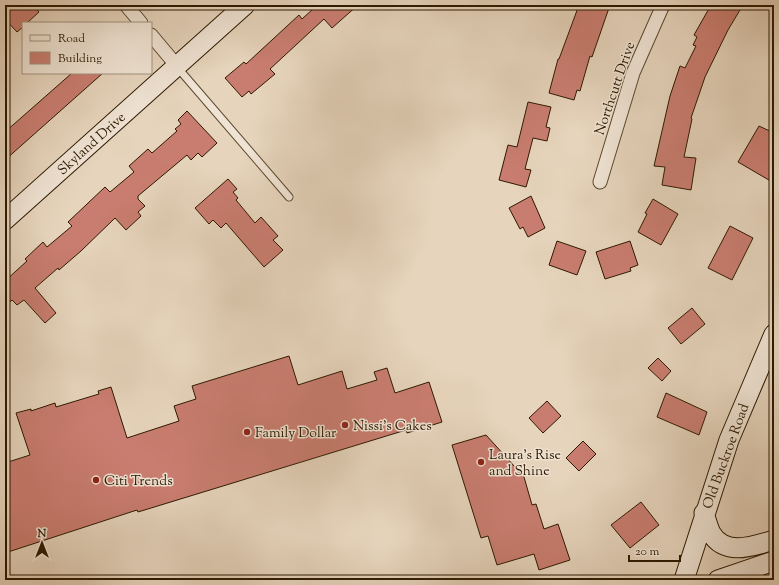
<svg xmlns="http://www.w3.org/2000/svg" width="779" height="585" font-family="'Sorts Mill Goudy',serif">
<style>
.building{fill:#c97d70;stroke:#2d1900}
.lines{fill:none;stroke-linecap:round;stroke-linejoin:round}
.lane-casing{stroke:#5b482f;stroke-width:9}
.street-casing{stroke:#5b482f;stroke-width:15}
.secondary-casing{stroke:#2d1900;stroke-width:21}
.lane{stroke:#efe3d3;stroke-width:7}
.street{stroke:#efe3d3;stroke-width:13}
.secondary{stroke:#efe3d3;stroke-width:19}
.poi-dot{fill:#8f2418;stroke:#efe3d3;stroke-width:1.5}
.labels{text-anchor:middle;stroke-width:3;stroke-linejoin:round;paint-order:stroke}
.street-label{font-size:14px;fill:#2d1900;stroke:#efe3d3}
.poi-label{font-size:14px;fill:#2d1900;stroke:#efe3d3;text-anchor:start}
</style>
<rect width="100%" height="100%" fill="#e6d4bc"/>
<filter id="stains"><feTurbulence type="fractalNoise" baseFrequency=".005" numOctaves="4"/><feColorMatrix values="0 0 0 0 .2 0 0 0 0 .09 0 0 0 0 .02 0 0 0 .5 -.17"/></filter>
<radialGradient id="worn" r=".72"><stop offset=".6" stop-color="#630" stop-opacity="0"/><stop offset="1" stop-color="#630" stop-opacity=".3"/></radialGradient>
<!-- building -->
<path class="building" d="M16 5H33L39 12 27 23H23V27L17 32 5 19V15Z
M311 5H358L332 28 324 19 270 69 275 74 251 94 249 91 242 97 225 78 244 62 246 64 299 15 302 19 314 8Z
M579 5H610L592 57 590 56 580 91 577 90 574 100 549 93 558 59H559Z
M711 5H743L728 30 705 77 691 118 692 119 684 157 696 158 691 190 662 185 665 167 654 166 670 96 680 66 685 68 696 46 693 45 697 37 694 35Z
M72 73H103L5 160V132Z
M528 102 551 107 546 127 550 128 547 141 533 138 525 169 531 170 526 187 499 180 508 145 517 147Z
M187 111 217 143 202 157 198 153 191 160 187 155 138 196V199L145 206 138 212 141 216 126 230 115 218 81 251 59 270 58 268 35 288 56 313 45 323 24 300 17 305 12 300 5 307V281L27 261 25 259 43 242 47 247 72 226 68 222 105 187 110 192 134 172 129 166 148 149 152 153 177 131 175 129 181 124 178 120Z
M759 126 774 133V183L738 162Z
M228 179 237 189 233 192 238 198 236 200 255 223 261 217 278 236 273 240 283 250 264 267 226 223 221 228 213 220 209 224 195 208Z
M531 196 545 228 528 237 523 227 520 229 509 208Z
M653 199 678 214 661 245 638 232 647 214 645 213Z
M730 226 753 238 732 280 708 268Z
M557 241 586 251 577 275 549 265Z
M630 241 638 265 630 268 631 271 605 279 596 252Z
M692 308 705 324 681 344 668 328Z
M289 356 298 385 342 371 347 389 377 380 374 372 387 368 395 393 429 382 442 422 407 433 406 430 138 512 137 510 5 553V463L30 455 16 413 31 409V411L55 403 56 407 99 394 98 391 111 387 127 438 179 421 174 406 196 399 192 386Z
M658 358 671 371 662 381 648 368Z
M666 393 707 412 699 435 657 417Z
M547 401 561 416 543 433 529 418Z
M486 435 524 477 532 505 536 504 544 529 558 524 570 560 539 570 534 554 497 565 488 536 481 538 452 445Z
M583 441 596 454 579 471 566 458Z
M641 502 659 525 630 548 611 525Z"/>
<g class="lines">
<defs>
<path id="lane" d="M177 67 289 197"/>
<path id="street" d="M126 5 141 23
M151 35 177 66
M600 182 633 73 663 5"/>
<path id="secondary" d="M5 220 245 5
M704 513C706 519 708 527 711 533 725 557 754 546 774 540
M684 580 729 440 774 334
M718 580 774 561"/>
</defs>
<!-- lane casing -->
<use href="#lane" class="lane-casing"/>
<!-- street casing -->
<use href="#street" class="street-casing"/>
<!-- secondary casing -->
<use href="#secondary" class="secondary-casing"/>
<!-- lane -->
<use href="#lane" class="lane"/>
<!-- street -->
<use href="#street" class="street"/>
<!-- secondary -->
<use href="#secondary" class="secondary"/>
</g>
<!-- markers -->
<g class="poi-dot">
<circle cx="345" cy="425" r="4"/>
<circle cx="247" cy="432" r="4"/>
<circle cx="481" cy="462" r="4"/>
<circle cx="96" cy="480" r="4"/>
</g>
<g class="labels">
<!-- street labels -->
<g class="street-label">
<text transform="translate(614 88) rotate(-71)" y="5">Northcutt Drive</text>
<text transform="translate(91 143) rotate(-42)" y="5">Skyland Drive</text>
<text transform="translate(725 456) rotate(-70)" y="5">Old Buckroe Road</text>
</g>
<!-- poi labels -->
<g class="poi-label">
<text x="353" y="430">Nissi's Cakes</text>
<text x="255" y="437">Family Dollar</text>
<text x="489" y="459">Laura's Rise<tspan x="489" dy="16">and Shine</tspan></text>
<text x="104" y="485">Citi Trends</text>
</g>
</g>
<!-- margin -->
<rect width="779" height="585" fill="none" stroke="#e6d4bc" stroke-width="20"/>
<rect x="6" y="6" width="767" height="573" fill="none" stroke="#2d1900" stroke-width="2"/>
<rect x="10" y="10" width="759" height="565" fill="none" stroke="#2d1900"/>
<!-- legend -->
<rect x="22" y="22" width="130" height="52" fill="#efe3d3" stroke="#a1927f"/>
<rect x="30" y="35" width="20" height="6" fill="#efe3d3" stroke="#a1927f"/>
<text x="58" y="42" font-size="12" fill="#2d1900">Road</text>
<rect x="30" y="52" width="20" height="12" fill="#c97d70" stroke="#a1927f"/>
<text x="58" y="62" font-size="12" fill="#2d1900">Building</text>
<!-- north arrow -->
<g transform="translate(42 543)" stroke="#efe3d3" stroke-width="3" paint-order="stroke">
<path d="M0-3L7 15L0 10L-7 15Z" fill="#2d1900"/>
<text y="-6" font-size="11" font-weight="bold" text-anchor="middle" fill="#2d1900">N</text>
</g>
<!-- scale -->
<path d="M629 555v6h51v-6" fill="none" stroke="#2d1900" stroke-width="2"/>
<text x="635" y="555" font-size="12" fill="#2d1900" stroke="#efe3d3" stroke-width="3" paint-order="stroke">20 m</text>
<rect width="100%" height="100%" filter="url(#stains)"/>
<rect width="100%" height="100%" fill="url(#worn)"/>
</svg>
